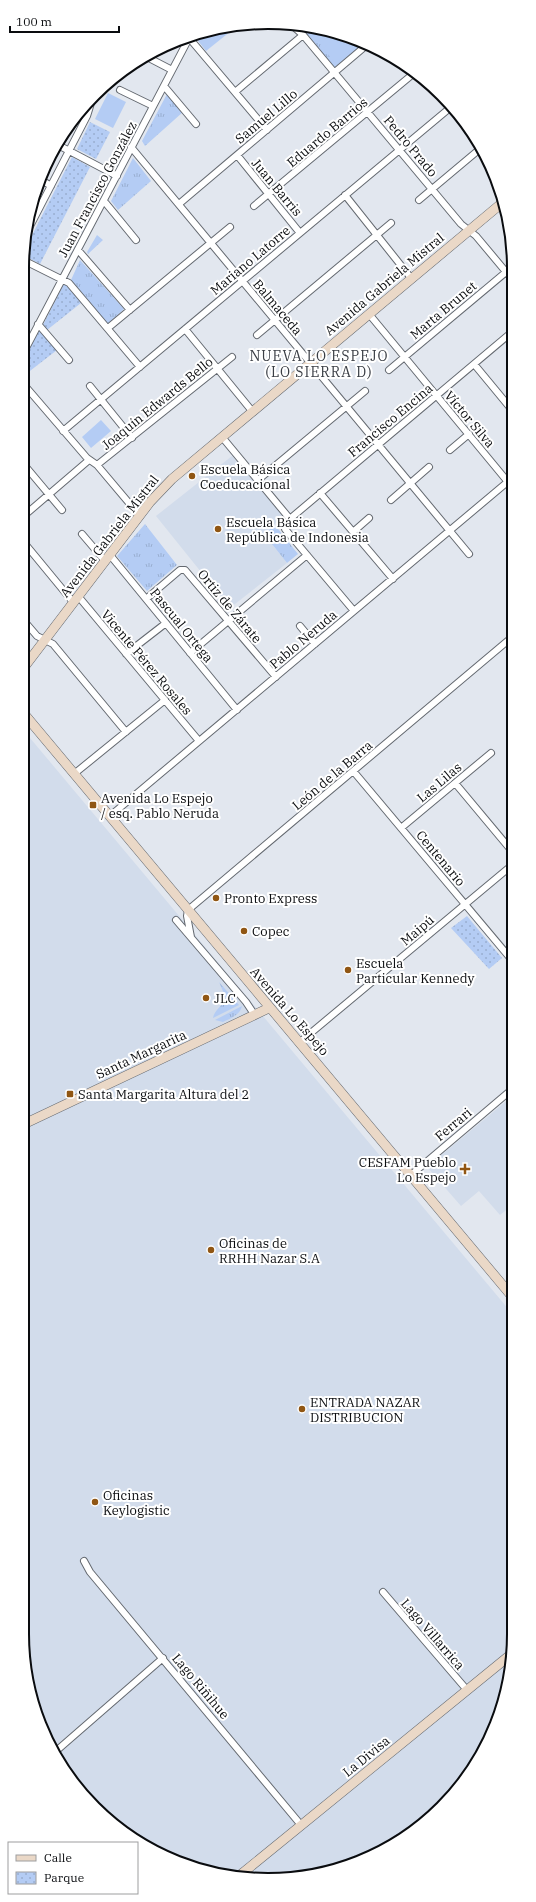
<svg xmlns="http://www.w3.org/2000/svg" width="536" height="1902" font-family="'IBM Plex Serif',serif">
<style>
.built{fill:#d2dceb}
.grass{fill:url(#grass-tufts)}
.park{fill:url(#park-dots)}
.pitch{fill:#b4ccf4}
.lines{fill:none;stroke-linecap:round;stroke-linejoin:round}
.street-casing{stroke:#646970;stroke-width:8}
.secondary-casing{stroke:#646970;stroke-width:10}
.street{stroke:#fff;stroke-width:6}
.secondary{stroke:#ead8c7;stroke-width:9}
.poi-dot{fill:#905613;stroke:#fff;stroke-width:1.5}
.labels{text-anchor:middle;stroke-width:4;stroke-linejoin:round;paint-order:stroke}
.street-label{font-size:13px;fill:#0a0c0f;stroke:#fff}
.poi-label{font-size:13px;fill:#0a0c0f;stroke:#fff;text-anchor:start}
.neighbourhood-label{font-size:14px;letter-spacing:1px;fill:#3a3e45;stroke:#fff}
.rim{fill:none;stroke:#0a0c0f;stroke-width:2}
</style>
<defs>
<pattern id="grass-tufts" width="24" height="20" patternUnits="userSpaceOnUse"><rect width="24" height="20" fill="#b4ccf4"/><path d="M3 7l-1-3M5 7V3M7 7l1-3M15 17l-1-3M17 17v-4M19 17l1-3" fill="none" stroke="#99aed0"/></pattern>
<pattern id="park-dots" width="8" height="8" patternUnits="userSpaceOnUse"><rect width="8" height="8" fill="#b4ccf4"/><path d="M2 2h.1M6 6h.1" fill="none" stroke="#99aed0" stroke-width="1.8" stroke-linecap="round"/></pattern>
</defs>
<rect width="100%" height="100%" fill="#e2e7ef"/>
<!-- built -->
<path class="built" d="M232 456 283 516 264 534 287 563 230 608 156 516Z
M25 732 510 1311 509 1682 473 1770 418 1829 332 1872 252 1879 159 1855 83 1796 41 1728 22 1634Z
M510 1098V1207L500 1215 479 1191 461 1206 427 1167Z"/>
<!-- grass -->
<path class="grass" d="M220 27H236L206 51 195 37Z
M296 27H316L364 43 334 68 306 34Z
M167 94 183 112 145 146 142 141Z
M133 158 151 181 118 210 111 201Z
M97 235 103 240 88 254 87 252Z
M80 260 124 309 108 324 71 280Z
M145 524 177 565 147 591 117 556Z
M275 525 298 554 287 563 264 534Z
M219 982 239 1005 213 1018C214 1010 223 1006 226 998Z
M242 1006C240 1015 231 1018 223 1022L215 1020Z"/>
<!-- park -->
<path class="park" d="M90 122 110 132 96 159 77 149Z
M72 157 90 167 40 264 27 257V245Z
M65 282 81 303 47 330 43 325Z
M40 329 57 350 26 374V356Z
M467 916 502 958 489 969 451 928Z"/>
<!-- pitch -->
<path class="pitch" d="M339 35 361 42 335 63 323 48Z
M108 93 126 102 113 128 95 119Z
M101 420 111 431 91 448 82 437Z"/>
<g class="lines">
<defs>
<path id="street" d="M294 27 303 35 461 224 476 236 512 279
M190 39 267 130
M147 57 172 70
M164 86 196 124
M120 90 153 106
M235 92 303 35
M58 145 117 176
M131 147 469 554
M237 155 300 233
M43 181 51 186
M345 195 411 278
M419 200 481 148
M104 201 136 240
M179 204 368 44
M254 206 413 74
M27 232 87 116 91 103
M78 250 130 310
M27 262 69 283 140 367
M369 314 508 482
M38 324 69 360
M108 328 230 227
M185 329 252 411
M257 335 391 223
M26 348 188 40
M474 364 512 410
M389 370 512 267
M90 386 132 438
M26 387 87 458 97 465 140 516
M63 431 451 107
M222 437 290 519
M450 450 469 434
M97 465 232 357
M26 467 62 510
M258 480 365 391
M320 493 393 579
M391 500 429 467
M26 514 89 460
M353 532 369 518
M82 534 105 561
M26 545 73 602
M110 555 237 710
M78 596 199 741
M146 599 180 570H185L276 677
M354 611 285 529V523L512 332
M25 622 37 636 53 644 126 732
M300 626 315 644
M190 653 307 555
M126 654 166 623
M354 772 511 959
M74 774 165 700
M455 783 511 850
M110 816 511 479
M401 828 491 753
M176 920 246 1002 254 1014
M191 937 187 916 188 910 511 638
M300 1042 511 866
M411 1175 510 1091
M84 1561 90 1572 301 1825
M383 1592 467 1690
M55 1752 163 1658"/>
<path id="secondary" d="M25 666 150 502 172 479 502 203
M25 715 510 1294
M24 1124 269 1008
M239 1876 509 1656"/>
</defs>
<!-- street casing -->
<use href="#street" class="street-casing"/>
<!-- secondary casing -->
<use href="#secondary" class="secondary-casing"/>
<!-- street -->
<use href="#street" class="street"/>
<!-- secondary -->
<use href="#secondary" class="secondary"/>
</g>
<!-- markers -->
<g class="poi-dot">
<circle cx="192" cy="476" r="4"/>
<circle cx="218" cy="529" r="4"/>
<rect x="89" y="801" width="8" height="8" rx="2"/>
<circle cx="216" cy="898" r="4"/>
<circle cx="244" cy="931" r="4"/>
<circle cx="348" cy="970" r="4"/>
<circle cx="206" cy="998" r="4"/>
<rect x="66" y="1090" width="8" height="8" rx="2"/>
<path d="M463 1163h4v4h4v4h-4v4h-4v-4h-4v-4h4z"/>
<circle cx="211" cy="1250" r="4"/>
<circle cx="302" cy="1409" r="4"/>
<circle cx="95" cy="1502" r="4"/>
</g>
<g class="labels">
<!-- street labels -->
<g class="street-label">
<text transform="translate(266 116) rotate(-40)" y="5">Samuel Lillo</text>
<text transform="translate(327 132) rotate(-40)" y="5">Eduardo Barrios</text>
<text transform="translate(411 146) rotate(50)" y="5">Pedro Prado</text>
<text transform="translate(277 187) rotate(50)" y="5">Juan Barris</text>
<text transform="translate(97 189) rotate(-62)" y="5">Juan Francisco González</text>
<text transform="translate(250 260) rotate(-40)" y="5">Mariano Latorre</text>
<text transform="translate(384 284) rotate(-40)" y="5">Avenida Gabriela Mistral</text>
<text transform="translate(278 307) rotate(50)" y="5">Balmaceda</text>
<text transform="translate(443 310) rotate(-40)" y="5">Marta Brunet</text>
<text transform="translate(157 403) rotate(-39)" y="5">Joaquín Edwards Bello</text>
<text transform="translate(470 419) rotate(50)" y="5">Víctor Silva</text>
<text transform="translate(390 420) rotate(-40)" y="5">Francisco Encina</text>
<text transform="translate(109 536) rotate(-52)" y="5">Avenida Gabriela Mistral</text>
<text transform="translate(230 606) rotate(50)" y="5">Ortiz de Zárate</text>
<text transform="translate(182 625) rotate(51)" y="5">Pascual Ortega</text>
<text transform="translate(303 639) rotate(-40)" y="5">Pablo Neruda</text>
<text transform="translate(147 662) rotate(50)" y="5">Vicente Pérez Rosales</text>
<text transform="translate(332 775) rotate(-40)" y="5">León de la Barra</text>
<text transform="translate(439 782) rotate(-40)" y="5">Las Lilas</text>
<text transform="translate(441 858) rotate(50)" y="5">Centenario</text>
<text transform="translate(417 930) rotate(-40)" y="5">Maipú</text>
<text transform="translate(290 1011) rotate(49)" y="5">Avenida Lo Espejo</text>
<text transform="translate(141 1054) rotate(-25)" y="5">Santa Margarita</text>
<text transform="translate(453 1124) rotate(-40)" y="5">Ferrari</text>
<text transform="translate(433 1634) rotate(49)" y="5">Lago Villarrica</text>
<text transform="translate(201 1686) rotate(50)" y="5">Lago Riñihue</text>
<text transform="translate(366 1756) rotate(-39)" y="5">La Divisa</text>
</g>
<!-- poi labels -->
<g class="poi-label">
<text x="200" y="474">Escuela Básica<tspan x="200" dy="15">Coeducacional</tspan></text>
<text x="226" y="527">Escuela Básica<tspan x="226" dy="15">República de Indonesia</tspan></text>
<text x="101" y="803">Avenida Lo Espejo<tspan x="101" dy="15">/ esq. Pablo Neruda</tspan></text>
<text x="224" y="903">Pronto Express</text>
<text x="252" y="936">Copec</text>
<text x="356" y="968">Escuela<tspan x="356" dy="15">Particular Kennedy</tspan></text>
<text x="214" y="1003">JLC</text>
<text x="78" y="1099">Santa Margarita Altura del 2</text>
<text x="456" y="1167" text-anchor="end">CESFAM Pueblo<tspan x="456" dy="15">Lo Espejo</tspan></text>
<text x="219" y="1248">Oficinas de<tspan x="219" dy="15">RRHH Nazar S.A</tspan></text>
<text x="310" y="1407">ENTRADA NAZAR<tspan x="310" dy="15">DISTRIBUCION</tspan></text>
<text x="103" y="1500">Oficinas<tspan x="103" dy="15">Keylogistic</tspan></text>
</g>
<!-- neighbourhood labels -->
<g class="neighbourhood-label">
<text x="319" y="361">NUEVA LO ESPEJO<tspan x="319" dy="16">(LO SIERRA D)</tspan></text>
</g>
</g>
<!-- crop -->
<path d="M0 0H536V1902H0ZM268 29H268A239 239 0 0 1 507 268V1634A239 239 0 0 1 268 1873H268A239 239 0 0 1 29 1634V268A239 239 0 0 1 268 29Z" fill="#fff" fill-rule="evenodd"/>
<path class="rim" d="M268 29H268A239 239 0 0 1 507 268V1634A239 239 0 0 1 268 1873H268A239 239 0 0 1 29 1634V268A239 239 0 0 1 268 29Z"/>
<!-- legend -->
<rect x="8" y="1842" width="130" height="52" fill="#ffffff" stroke="#9d9e9f"/>
<rect x="16" y="1855" width="20" height="6" fill="#ead8c7" stroke="#9d9e9f"/>
<text x="44" y="1862" font-size="12" fill="#0a0c0f">Calle</text>
<rect x="16" y="1872" width="20" height="12" fill="url(#park-dots)" stroke="#9d9e9f"/>
<text x="44" y="1882" font-size="12" fill="#0a0c0f">Parque</text>
<!-- scale -->
<path d="M10 26v6h109v-6" fill="none" stroke="#0a0c0f" stroke-width="2"/>
<text x="16" y="26" font-size="12" fill="#0a0c0f" stroke="#ffffff" stroke-width="3" paint-order="stroke">100 m</text>
</svg>
